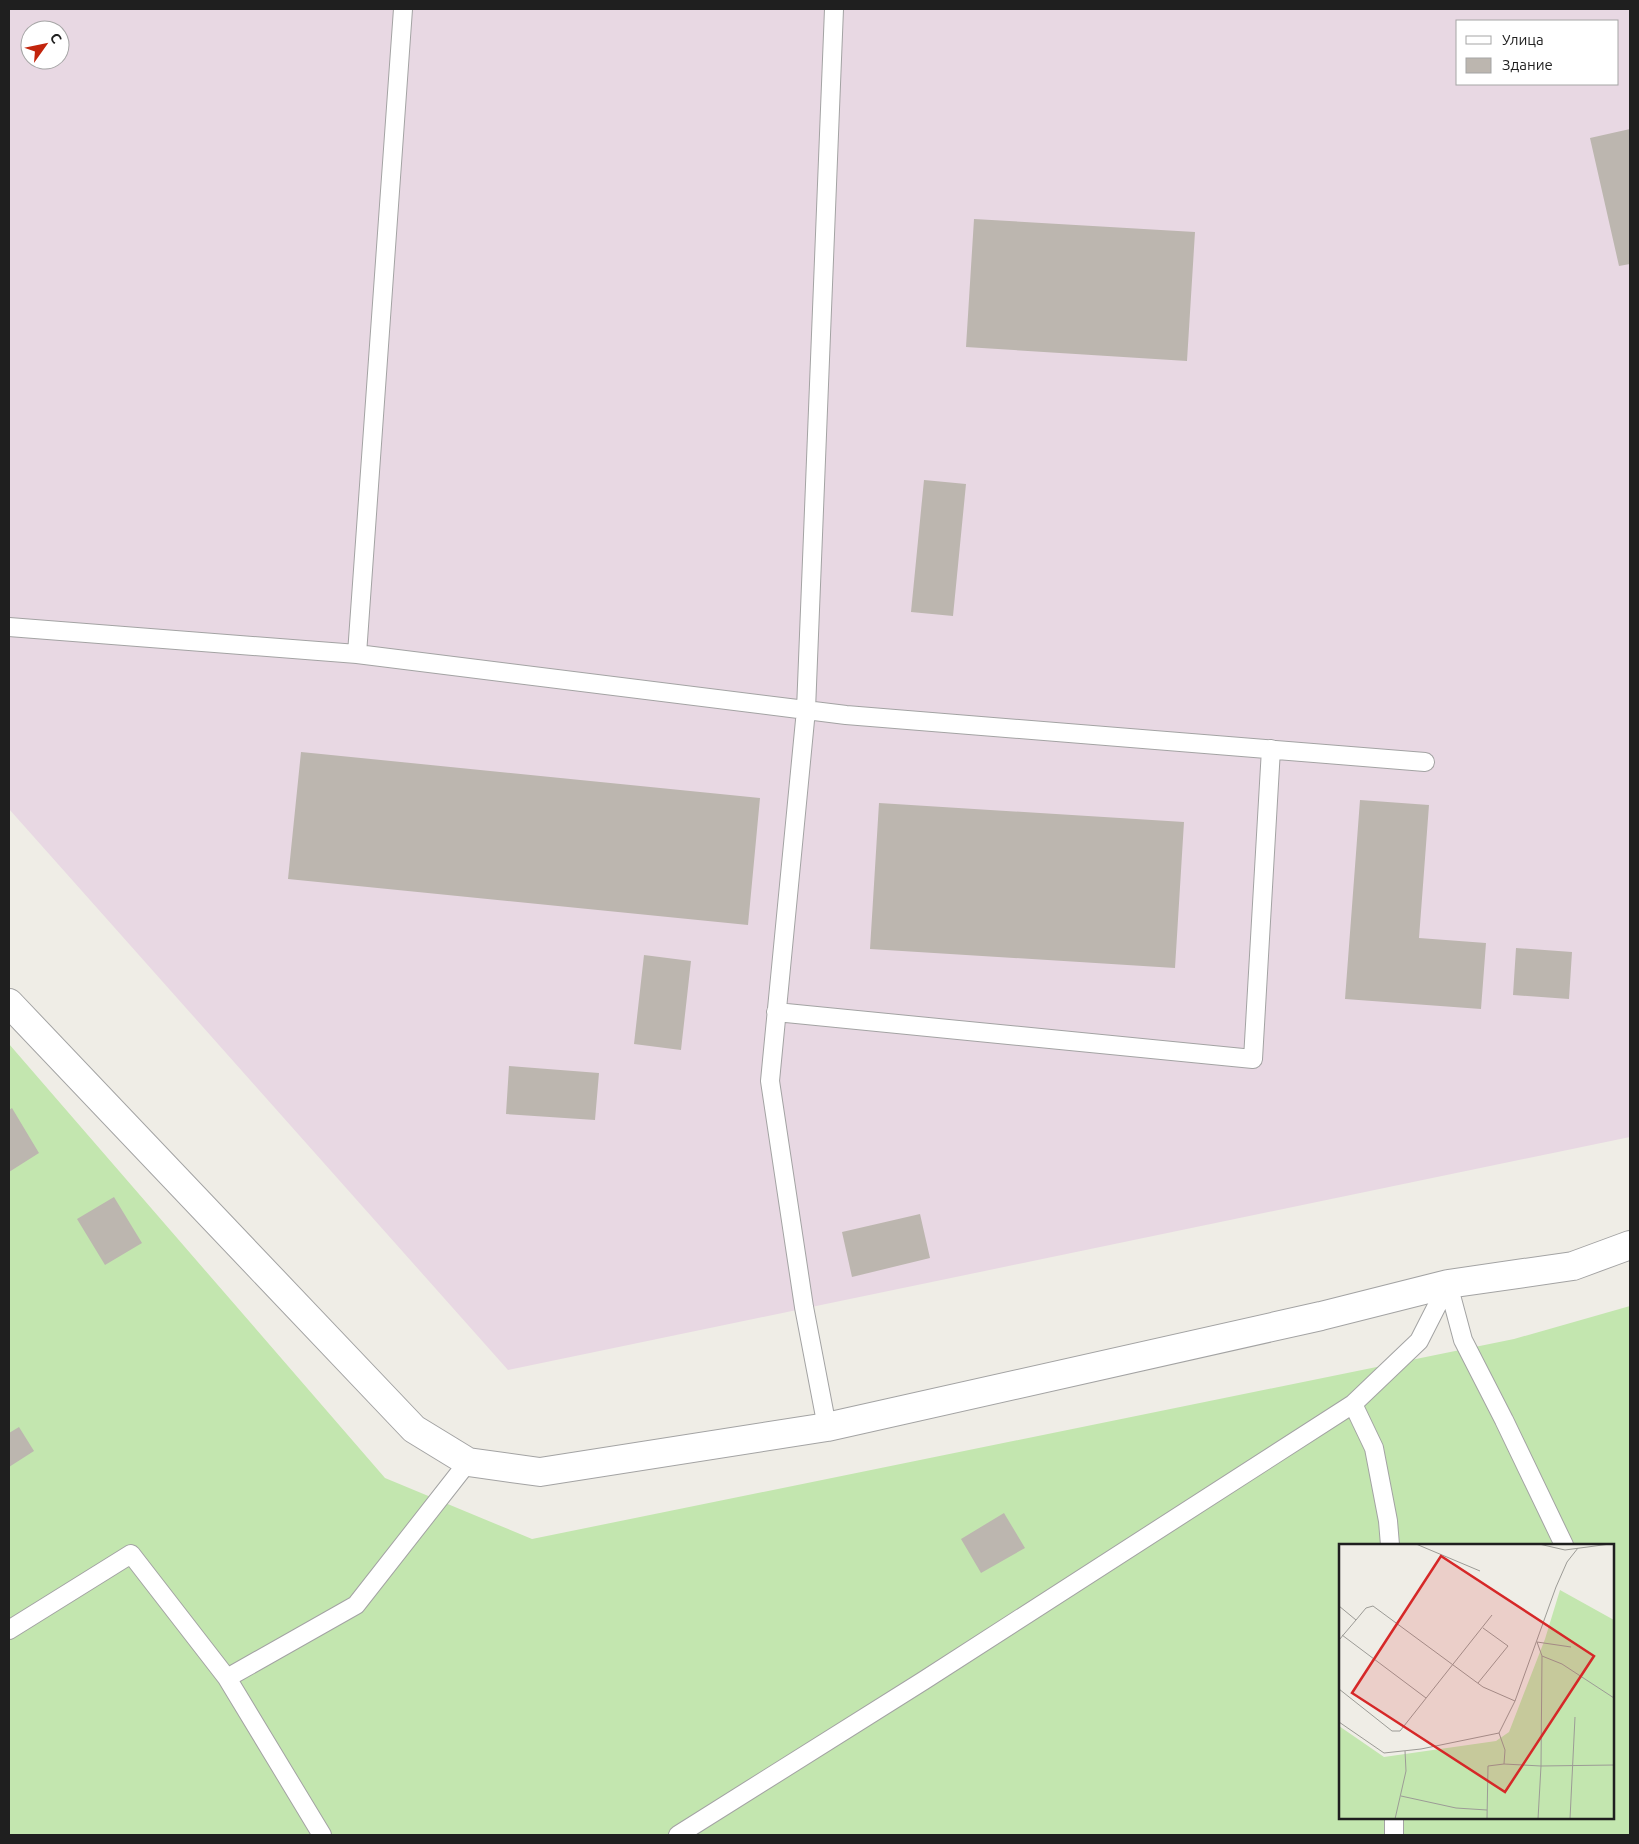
<svg xmlns="http://www.w3.org/2000/svg" width="1639" height="1844" font-family="Ubuntu,sans-serif">
<style>
.industrial{fill:#e8d8e3;fill-rule:evenodd}
.grass{fill:#c3e6af;fill-rule:evenodd}
.building{fill:#bcb6af}
.lines{fill:none;stroke-linecap:round;stroke-linejoin:round}
.service-casing{stroke:#a3a3a3;stroke-width:20}
.minor-casing{stroke:#a3a3a3;stroke-width:30}
.service{stroke:#fff;stroke-width:18}
.minor{stroke:#fff;stroke-width:28}
.inset-road{fill:none;stroke:#9c9b96;stroke-width:1}
.view{fill:#d62828;fill-opacity:0.15;stroke:#d62828;stroke-width:2.5}
.inset-edge{fill:none;stroke:#1f1f1f;stroke-width:2.5}
</style>
<rect width="100%" height="100%" fill="#efede6"/>
<!-- industrial -->
<path class="industrial" d="M9 9H1630V1137L508 1370 9 809ZM1458 21H1618V84H1458ZM30 30H60V60H30Z"/>
<!-- grass -->
<path class="grass" d="M9 1044 385 1478 532 1539 1514 1339 1630 1306V1835H9ZM1340 1545H1613V1818H1340Z"/>
<!-- building -->
<path class="building" d="M1630 129V264L1619 266 1590 138Z
M974 219 1195 232 1187 361 966 347Z
M924 480 966 484 953 616 911 612Z
M301 752 760 798 748 925 288 879Z
M1360 800 1429 805 1419 938 1486 943 1481 1009 1345 999Z
M879 803 1184 822 1175 968 870 949Z
M1516 948 1572 952 1569 999 1513 995Z
M644 955 691 961 681 1050 634 1044Z
M509 1066 599 1073 595 1120 506 1114Z
M12 1108 39 1153 9 1172V1110Z
M114 1197 142 1243 105 1265 77 1219Z
M920 1214 930 1258 852 1277 842 1232Z
M19 1427 34 1451 9 1467V1433Z
M1004 1513 1025 1548 981 1573 961 1539Z"/>
<g class="lines">
<defs>
<path id="service" d="M9 627 357 654 846 715 1425 762
M357 654 403 9
M776 1012 1253 1059 1271 749
M1448 1284 1463 1340 1504 1420 1564 1545
M1353 1404 1374 1448 1388 1521 1390 1545
M827 1427 804 1307 770 1081 806 710 834 9
M9 1630 131 1554 227 1678 322 1835
M227 1678 356 1605 468 1462
M1394 1818V1835
M678 1835 923 1681 1353 1404 1419 1341 1448 1284"/>
<path id="minor" d="M9 1003 414 1429 468 1462 540 1472 827 1427 1321 1316 1448 1284 1573 1266 1630 1245"/>
</defs>
<!-- service casing -->
<use href="#service" class="service-casing"/>
<!-- minor casing -->
<use href="#minor" class="minor-casing"/>
<!-- service -->
<use href="#service" class="service"/>
<!-- minor -->
<use href="#minor" class="minor"/>
</g>
<!-- overview -->
<g transform="translate(1339 1544)">
<rect width="275" height="275" fill="#efede6"/>
<path d="M221 46 275 76V275H0V182L45 213 157 197 170 188 206 95Z" fill="#c3e6af"/>
<path class="inset-road" d="M77 0 141 27M200 0 226 6 271 0M0 62 17 76 27 64 34 62 144 143 176 157M3 91 87 154M0 96 17 76M198 98 203 112 202 222 275 221M198 98 232 103M203 112 223 120 275 154M139 139 169 102 144 84M0 145 53 187H61L153 71M0 178 45 209 82 205 160 189 176 157 217 43 228 18 239 4M160 189 166 206 165 220M62 252 117 264 148 266M56 275 67 227 66 207M148 275 149 222 165 220 202 222 199 275M231 275 236 173"/>
<path class="view" d="M102 12 255 112 166 248 13 149Z"/>
<rect width="275" height="275" class="inset-edge"/>
</g>
<!-- border -->
<rect width="1639" height="1844" fill="none" stroke="#1f1f1f" stroke-width="20"/>
<!-- legend -->
<rect x="1456" y="20" width="162" height="65" fill="#ffffff" stroke="#a5a5a5"/>
<rect x="1466" y="36" width="25" height="8" fill="#ffffff" stroke="#a5a5a5"/>
<text x="1502" y="45" font-size="15" fill="#1f1f1f">Улица</text>
<rect x="1466" y="58" width="25" height="15" fill="#bcb6af" stroke="#a5a5a5"/>
<text x="1502" y="70" font-size="15" fill="#1f1f1f">Здание</text>
<!-- north arrow -->
<g transform="translate(45 45) rotate(57)"><circle r="24" fill="#ffffff" stroke="#a5a5a5"/>
<path d="M0-4L9 19L0 12L-9 19Z" fill="#c2240c"/>
<text y="-8" font-size="14" font-weight="bold" text-anchor="middle" fill="#1f1f1f">С</text>
</g>
</svg>
